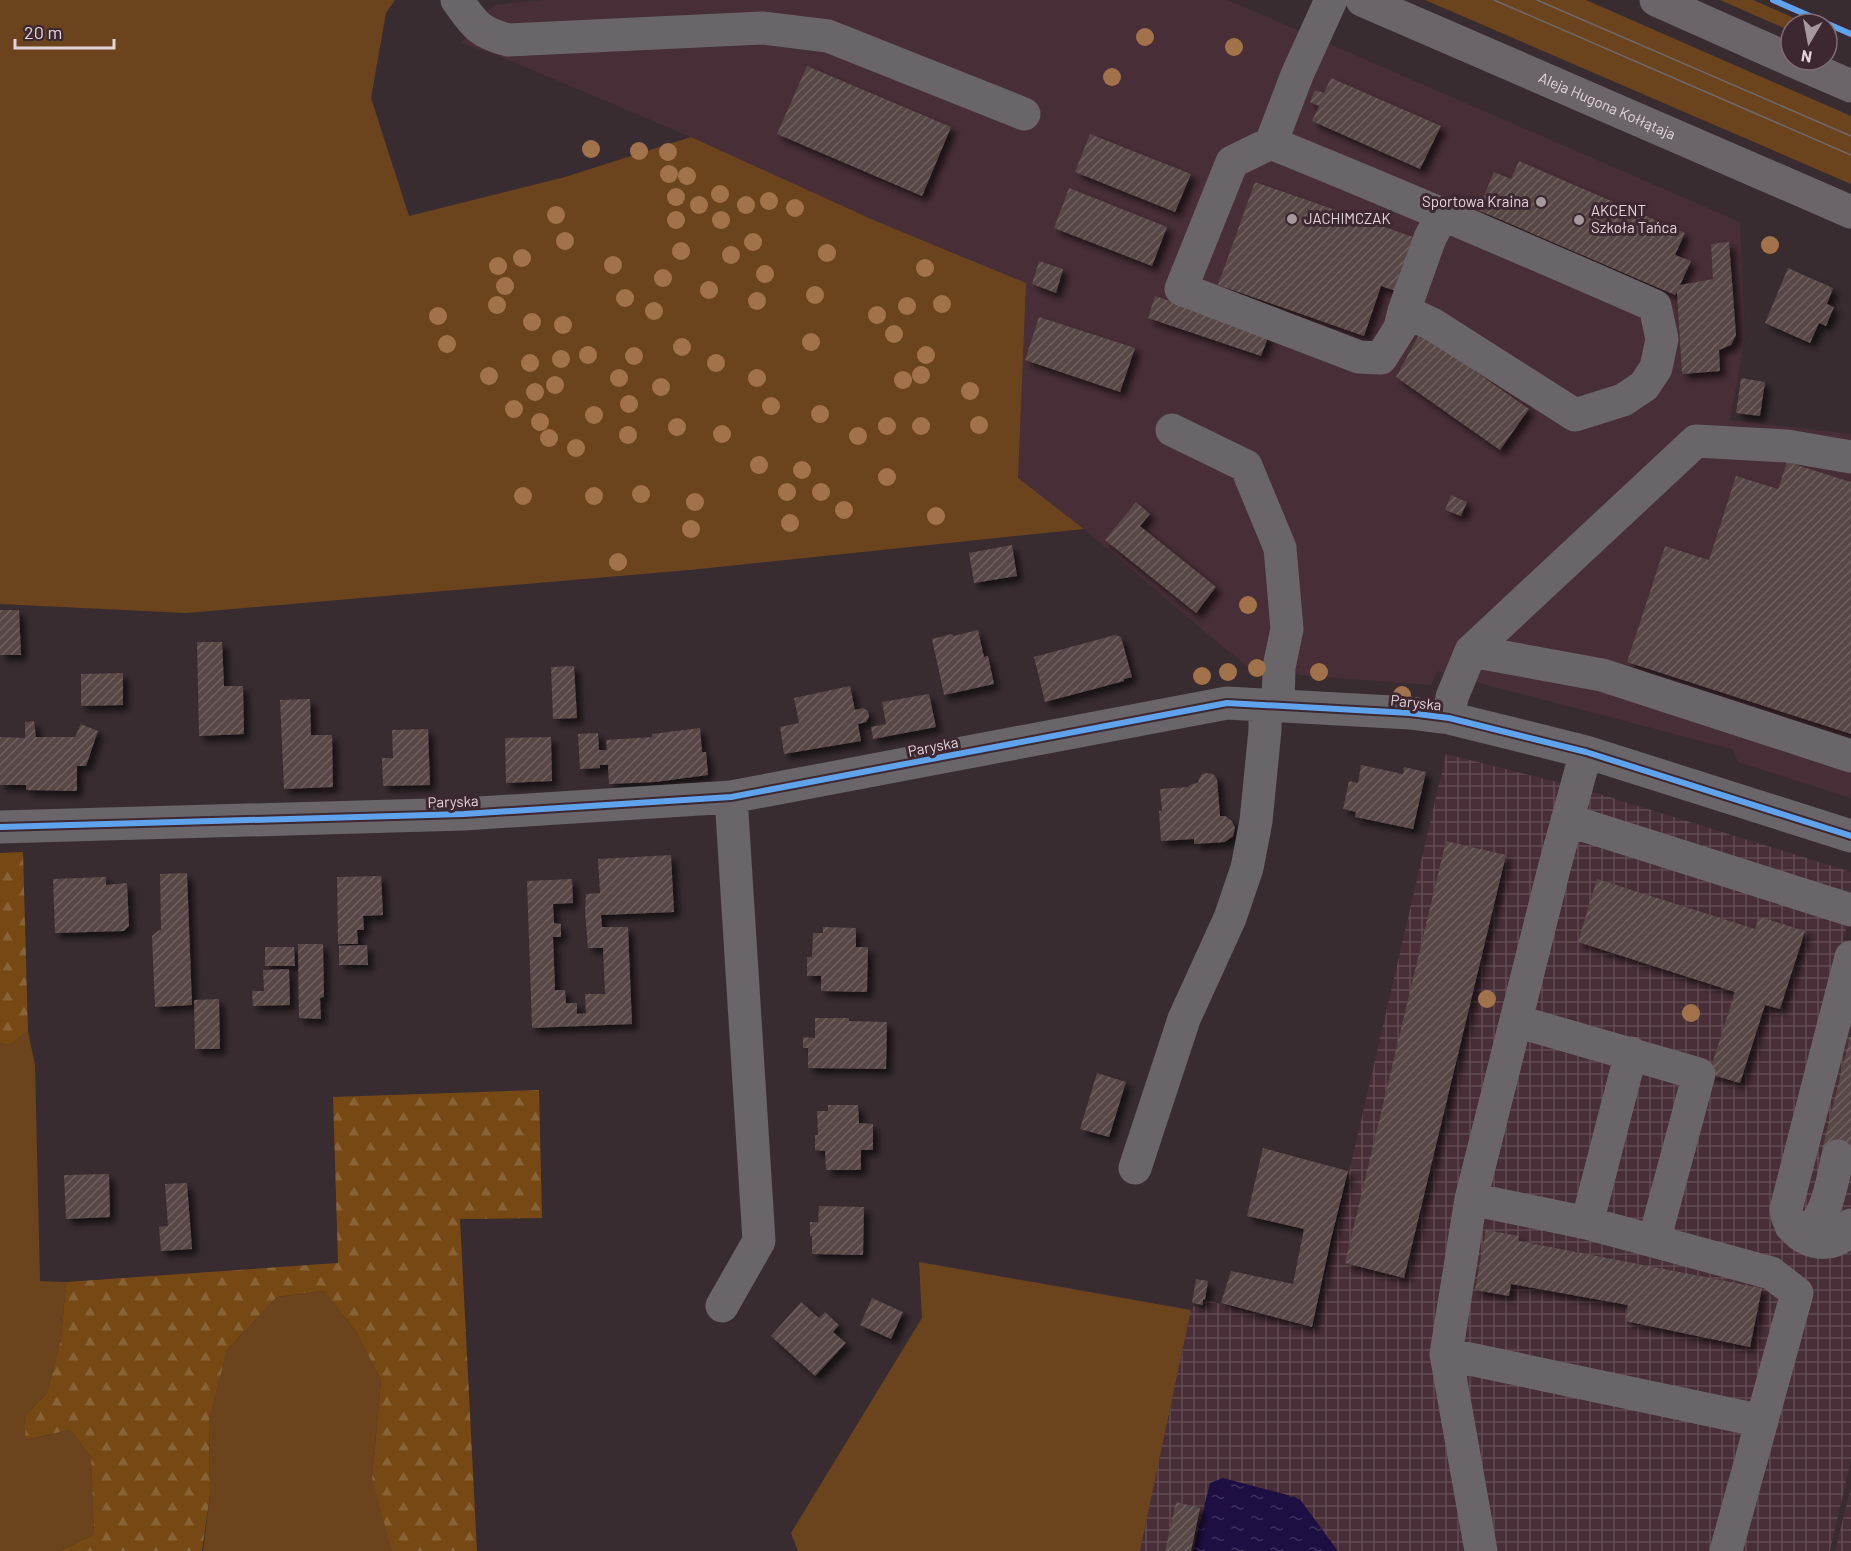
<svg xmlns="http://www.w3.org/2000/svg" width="1851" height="1551" font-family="Barlow,sans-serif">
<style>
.built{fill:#482e37}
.industrial{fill:url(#industrial-grid)}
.green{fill:#6b441e}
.forest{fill:url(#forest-firs)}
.water{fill:url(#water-ripples)}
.building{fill:url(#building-hatch);filter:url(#shadow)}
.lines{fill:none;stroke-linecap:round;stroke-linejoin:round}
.minor{stroke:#696568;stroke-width:33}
.major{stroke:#6b6469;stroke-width:33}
.tram{stroke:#6e696c;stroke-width:1.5}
.cycleway-casing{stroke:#3d2730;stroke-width:10}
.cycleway{stroke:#60a3ed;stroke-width:6}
.tree{fill:#a2724a}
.poi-dot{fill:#a6999e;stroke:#3d2730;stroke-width:2}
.labels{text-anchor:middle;stroke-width:6;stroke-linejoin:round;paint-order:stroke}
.street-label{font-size:15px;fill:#e2d4d8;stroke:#3d2730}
.poi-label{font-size:15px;fill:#e2d4d8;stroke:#3d2730;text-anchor:start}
</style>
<defs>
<pattern id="industrial-grid" width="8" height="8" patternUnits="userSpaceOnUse" patternTransform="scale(1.5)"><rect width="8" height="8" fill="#482e37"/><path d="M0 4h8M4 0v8" fill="none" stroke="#624b53"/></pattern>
<pattern id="forest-firs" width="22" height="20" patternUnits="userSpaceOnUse" patternTransform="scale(1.5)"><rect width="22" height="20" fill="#764814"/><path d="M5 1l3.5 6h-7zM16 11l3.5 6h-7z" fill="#896235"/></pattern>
<pattern id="water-ripples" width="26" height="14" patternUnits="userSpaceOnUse" patternTransform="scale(1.5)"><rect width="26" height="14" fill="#1e0f43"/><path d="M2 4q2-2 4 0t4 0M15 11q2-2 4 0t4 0" fill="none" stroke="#3e315d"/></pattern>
<pattern id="building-hatch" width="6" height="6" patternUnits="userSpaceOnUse" patternTransform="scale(1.5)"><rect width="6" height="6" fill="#594646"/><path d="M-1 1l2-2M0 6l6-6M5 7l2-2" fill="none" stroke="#716060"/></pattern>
<filter id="shadow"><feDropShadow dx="5.5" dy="5.5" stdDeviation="3" flood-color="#0009"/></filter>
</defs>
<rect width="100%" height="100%" fill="#382c31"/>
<!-- built -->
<path class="built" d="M542 0H1228L1740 222 1745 338 1730 420 1851 434V798L1738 762 1732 749 1460 678 1438 671 1431 685 1298 675 1291 667 1269 666 1256 673 1210 636 1084 529 1018 479 1025 283 878 222 691 137 497 55 461 43 485 13 495 5Z"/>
<!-- industrial -->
<path class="industrial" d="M1446 754 1577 787 1851 872V912L1843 940 1851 942V1460L1830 1551H1140L1191 1310 1194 1306 1203 1307 1205 1300 1313 1328Z
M1851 1487V1551H1835Z"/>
<!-- green -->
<path class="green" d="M0 0H395L386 13 371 98 409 216 565 177 691 137 878 222 1026 283 1018 478 1084 529 690 570 186 613 0 604Z
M1425 0H1586L1851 116V184Z
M1720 0H1753L1808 24H1791V31Z
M28 1031 35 1065 40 1281 66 1282 61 1339 47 1393 26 1415V1440L70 1430 91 1457 94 1534 60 1551H0V1043L10 1045Z
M919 1262 1191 1310 1140 1551H798L791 1533 922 1318Z
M323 1291 355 1330 381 1380 372 1478 412 1551H203L210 1495 209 1421 227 1350 277 1297Z"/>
<!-- forest -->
<path class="forest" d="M23 852 28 1031 10 1045 0 1043V853Z
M539 1090 542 1218 460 1219 477 1551H392L372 1478 381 1380 355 1330 323 1291 277 1297 227 1350 209 1421 210 1495 202 1551H60L94 1534 91 1457 70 1430 25 1440 26 1415 47 1393 61 1339 66 1282 338 1263 333 1097Z"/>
<!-- water -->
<path class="water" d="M1223 1478 1299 1498 1338 1551H1193L1210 1483Z"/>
<!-- building -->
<path class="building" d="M807 66 951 127 922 196 777 134Z
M1331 78 1441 126 1420 169 1312 121 1319 106 1310 102 1315 90 1324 93Z
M1090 134 1191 174 1175 212 1075 172Z
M1519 161 1685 233 1675 255 1691 261 1680 285 1713 279 1711 244 1729 242 1736 335 1731 345 1719 350 1720 371 1682 374 1677 292 1675 295 1478 210 1494 172 1511 179Z
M1255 182 1416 238 1396 291 1381 286 1364 336 1218 285Z
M1069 188 1167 227 1152 266 1054 228Z
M1039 261 1063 269 1056 293 1032 284Z
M1788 268 1833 288 1827 304 1834 307 1826 326 1819 323 1810 343 1765 323Z
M1155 296 1269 335 1261 356 1148 318Z
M1039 317 1135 348 1120 392 1025 360Z
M1420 333 1529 409 1500 450 1396 377Z
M1741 378 1765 382 1760 416 1736 413Z
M1787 462 1851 482V734L1627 662 1665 546 1709 560 1736 476 1778 489Z
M1451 495 1467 502 1461 516 1445 510Z
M1136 502 1150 514 1140 526 1216 587 1196 613 1105 540Z
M1012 545 1017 576 974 583 969 553Z
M0 610H19L21 655H0Z
M978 630 984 657 988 656 994 684 944 695 932 639 952 634 953 636Z
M1115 635 1121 637 1132 677 1124 679V681L1045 702 1034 657Z
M197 642H222L224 686H243L244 734 199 736Z
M574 666 577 718 553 719 551 667Z
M123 673V705L81 706V674Z
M850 686 855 710 863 708 868 711 869 717 866 722 858 724 861 741 784 754 780 727 799 723 794 698Z
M929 694 936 727 873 739 871 727 886 724 882 702Z
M310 699 311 735H332L333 787 284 789 280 700Z
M34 721 36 737H75L81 724 98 731 86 766H77V791L26 790V785H0V737L25 738V722Z
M700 728 702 752H706L708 775 655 782 609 784 608 765H600V768L580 769 578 734 598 733 599 750H607L606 740 652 737V734Z
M428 729 430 785 383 786 382 758H393L392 730Z
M551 737 552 781 506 783 505 738Z
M1361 765 1403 774 1404 767 1426 772 1413 829 1355 817 1356 812 1343 809 1349 781 1358 783Z
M1208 773 1213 774 1217 779 1220 816H1225L1232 821 1235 828 1233 836 1225 842 1194 844V839L1161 841 1159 811H1162L1160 789 1188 787 1192 784 1198 783 1199 779 1202 774Z
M1446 841 1506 855 1404 1278 1345 1263Z
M671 855 674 912 601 915 602 927H628L632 1024 532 1028 527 881 572 879 573 903 553 904 554 923 561 924V937H553L555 990H565L566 1003H577V1014L586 1013 585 994H605L603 948H588L585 912 586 894 600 893 598 859Z
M187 873 192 1005 155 1007 152 936 159 930H161L160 874Z
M381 876 383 915 363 916 364 930H357L358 944H338L337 877Z
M106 877V885L127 883 129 926 124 931 55 933 53 879Z
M1597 879 1755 929 1760 917 1805 931 1780 1009 1765 1005 1740 1083 1709 1074 1735 992 1578 942Z
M823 927 856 928V947H868L867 992 821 991V976H807V957H812L813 933H823Z
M298 944H323L324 997 320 998 321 1019 299 1018Z
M367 945 368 965H339V946Z
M265 947H294L295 966H265Z
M289 969 290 1005 253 1006 252 991H264L263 970Z
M219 999 220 1049H195L194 1000Z
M815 1018H849V1021L887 1022 886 1069 808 1068V1048H803V1037L815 1038Z
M1850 1037H1851V1157L1822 1150Z
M1097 1073 1126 1082 1109 1137 1080 1129Z
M828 1105H858L859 1123 873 1124V1150H861V1170H826L825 1151 815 1150V1135H818L817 1111H828Z
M1263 1148 1348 1171 1331 1239 1312 1327 1221 1303 1231 1271 1293 1284 1304 1229 1247 1216Z
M109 1174 110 1217 66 1219 64 1175Z
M187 1183 192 1249 161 1251 159 1227 168 1226 165 1184Z
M819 1206 864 1207 863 1255 812 1254V1236H810V1222H818Z
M1486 1230 1519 1236V1241L1762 1288 1750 1347 1625 1321 1628 1305 1511 1284 1509 1296 1475 1290Z
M1196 1279 1208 1281 1205 1300 1203 1299V1305L1192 1303Z
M872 1298 903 1312 891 1339 860 1325Z
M801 1302 819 1318 825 1312 839 1325 833 1332 846 1343 815 1376 771 1336Z
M1176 1502 1200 1508 1191 1551H1165Z"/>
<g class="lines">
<!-- minor -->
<path class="minor" d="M457 0C474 24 478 32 508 40L762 28 828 36 1024 114
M1331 0 1297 75 1271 143C1400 195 1527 250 1655 306L1662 339 1656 368 1644 386 1623 400 1575 415 1432 324 1404 311 1430 238 1442 215
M1271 143 1232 162 1181 289 1359 357 1381 358 1400 328 1404 311
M1172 430 1246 466 1280 548 1287 629 1279 667 1278 706
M1471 651 1696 441 1787 446 1851 457
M1449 718 1452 697 1471 651 1602 675 1851 756
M1567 820 1851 910
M0 827 464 814 731 797 1227 703 1410 713 1449 718 1586 752 1851 836
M1851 957 1786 1209C1789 1243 1836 1256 1851 1225
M1516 1021 1699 1074 1654 1241
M1135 1168 1184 1019 1230 918 1247 868 1256 821 1265 730V705
M1471 1199 1587 1223 1771 1273 1797 1293 1726 1551
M1587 1223 1631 1053
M1791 1226C1797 1227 1805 1229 1811 1226 1827 1219 1834 1172 1838 1156
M722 1306 759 1241 731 797
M1446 1354 1762 1421
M1481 1551 1446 1354 1471 1199 1555 865 1586 752"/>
<!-- major -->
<g class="major">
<path id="s1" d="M1362 0 1851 212"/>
<path d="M1656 0 1791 60"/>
<path d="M1791 60 1851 86"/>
</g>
<!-- tram -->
<path class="tram" d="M1494 0 1851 155
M1537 0 1851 136"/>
<defs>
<path id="cycleway" d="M1773 0 1851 34
M0 827 464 814 731 797 1227 703 1410 713 1449 718 1586 752 1851 836"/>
</defs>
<!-- cycleway casing -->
<use href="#cycleway" class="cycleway-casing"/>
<!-- cycleway -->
<use href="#cycleway" class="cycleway"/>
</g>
<!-- trees -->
<g class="tree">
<circle cx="1145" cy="37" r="9"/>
<circle cx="1234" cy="47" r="9"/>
<circle cx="1112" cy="77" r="9"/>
<circle cx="591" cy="149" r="9"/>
<circle cx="639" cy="151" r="9"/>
<circle cx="668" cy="152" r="9"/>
<circle cx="669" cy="174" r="9"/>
<circle cx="687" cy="176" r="9"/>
<circle cx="720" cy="194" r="9"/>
<circle cx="676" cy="197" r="9"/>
<circle cx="769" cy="201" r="9"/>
<circle cx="699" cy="205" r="9"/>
<circle cx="746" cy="205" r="9"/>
<circle cx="795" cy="208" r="9"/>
<circle cx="556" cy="215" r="9"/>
<circle cx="676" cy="220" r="9"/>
<circle cx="721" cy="220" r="9"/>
<circle cx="565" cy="241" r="9"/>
<circle cx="753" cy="242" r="9"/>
<circle cx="1770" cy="245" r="9"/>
<circle cx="681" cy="251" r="9"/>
<circle cx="827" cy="253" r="9"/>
<circle cx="731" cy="255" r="9"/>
<circle cx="522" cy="258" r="9"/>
<circle cx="613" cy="265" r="9"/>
<circle cx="498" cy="266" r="9"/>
<circle cx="925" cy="268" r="9"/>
<circle cx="765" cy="274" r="9"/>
<circle cx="663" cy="278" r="9"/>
<circle cx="505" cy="286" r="9"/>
<circle cx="709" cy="290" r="9"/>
<circle cx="815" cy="295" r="9"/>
<circle cx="625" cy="298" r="9"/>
<circle cx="757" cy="301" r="9"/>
<circle cx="942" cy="304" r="9"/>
<circle cx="497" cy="305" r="9"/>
<circle cx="907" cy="306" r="9"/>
<circle cx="654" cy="311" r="9"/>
<circle cx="877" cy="315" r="9"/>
<circle cx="438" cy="316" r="9"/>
<circle cx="532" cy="322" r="9"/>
<circle cx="563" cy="325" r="9"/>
<circle cx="894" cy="334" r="9"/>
<circle cx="811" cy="342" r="9"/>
<circle cx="447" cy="344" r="9"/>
<circle cx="682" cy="347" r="9"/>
<circle cx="588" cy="355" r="9"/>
<circle cx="926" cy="355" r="9"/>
<circle cx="634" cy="356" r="9"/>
<circle cx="561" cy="359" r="9"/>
<circle cx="530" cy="363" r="9"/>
<circle cx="716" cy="363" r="9"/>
<circle cx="921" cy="375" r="9"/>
<circle cx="489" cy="376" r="9"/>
<circle cx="619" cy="378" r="9"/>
<circle cx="757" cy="378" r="9"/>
<circle cx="903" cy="380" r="9"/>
<circle cx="555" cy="385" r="9"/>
<circle cx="661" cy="387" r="9"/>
<circle cx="970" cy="391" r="9"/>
<circle cx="535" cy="392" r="9"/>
<circle cx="629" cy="404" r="9"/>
<circle cx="771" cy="406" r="9"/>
<circle cx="514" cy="409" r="9"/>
<circle cx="820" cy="414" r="9"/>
<circle cx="594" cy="415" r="9"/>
<circle cx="540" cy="422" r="9"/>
<circle cx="979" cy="425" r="9"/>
<circle cx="887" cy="426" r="9"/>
<circle cx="921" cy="426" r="9"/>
<circle cx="677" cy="427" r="9"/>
<circle cx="722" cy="434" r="9"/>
<circle cx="628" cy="435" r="9"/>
<circle cx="858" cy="436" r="9"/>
<circle cx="549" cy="438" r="9"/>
<circle cx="576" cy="448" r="9"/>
<circle cx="759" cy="465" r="9"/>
<circle cx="802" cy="470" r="9"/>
<circle cx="887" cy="477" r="9"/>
<circle cx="787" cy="492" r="9"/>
<circle cx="821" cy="492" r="9"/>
<circle cx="641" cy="494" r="9"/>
<circle cx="523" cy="496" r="9"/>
<circle cx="594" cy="496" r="9"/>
<circle cx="695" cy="502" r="9"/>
<circle cx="844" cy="510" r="9"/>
<circle cx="936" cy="516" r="9"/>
<circle cx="790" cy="523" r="9"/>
<circle cx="691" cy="529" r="9"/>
<circle cx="618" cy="562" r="9"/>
<circle cx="1248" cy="605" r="9"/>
<circle cx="1257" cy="668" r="9"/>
<circle cx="1228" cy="672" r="9"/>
<circle cx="1319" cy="672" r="9"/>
<circle cx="1202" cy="676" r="9"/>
<circle cx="1402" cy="695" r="9"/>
<circle cx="1487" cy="999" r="9"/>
<circle cx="1691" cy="1013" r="9"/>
</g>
<!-- markers -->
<g class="poi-dot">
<circle cx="1541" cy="202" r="6"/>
<circle cx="1292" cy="219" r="6"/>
<circle cx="1579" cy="220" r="6"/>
</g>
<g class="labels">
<!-- street labels -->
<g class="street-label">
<text dy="5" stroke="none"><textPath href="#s1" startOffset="267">Aleja Hugona Kołłątaja</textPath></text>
<text transform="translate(1416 703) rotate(6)" y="5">Paryska</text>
<text transform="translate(933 747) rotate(-11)" y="5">Paryska</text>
<text transform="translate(453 802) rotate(-2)" y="5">Paryska</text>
</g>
<!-- poi labels -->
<g class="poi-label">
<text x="1529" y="207" text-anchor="end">Sportowa Kraina</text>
<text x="1591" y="216">AKCENT<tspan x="1591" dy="17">Szkoła Tańca</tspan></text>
<text x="1304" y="224">JACHIMCZAK</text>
</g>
</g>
<!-- north arrow -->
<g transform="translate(1809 42) rotate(190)"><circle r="28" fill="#3d2730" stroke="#7f6c73" stroke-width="1.5"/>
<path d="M0-4.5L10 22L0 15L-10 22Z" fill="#a6999e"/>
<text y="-9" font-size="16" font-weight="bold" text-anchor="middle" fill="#e2d4d8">N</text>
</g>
<!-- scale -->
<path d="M15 39v9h99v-9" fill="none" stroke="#e2d4d8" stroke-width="3"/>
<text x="24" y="39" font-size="18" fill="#e2d4d8" stroke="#3d2730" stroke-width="4.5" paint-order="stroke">20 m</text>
</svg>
